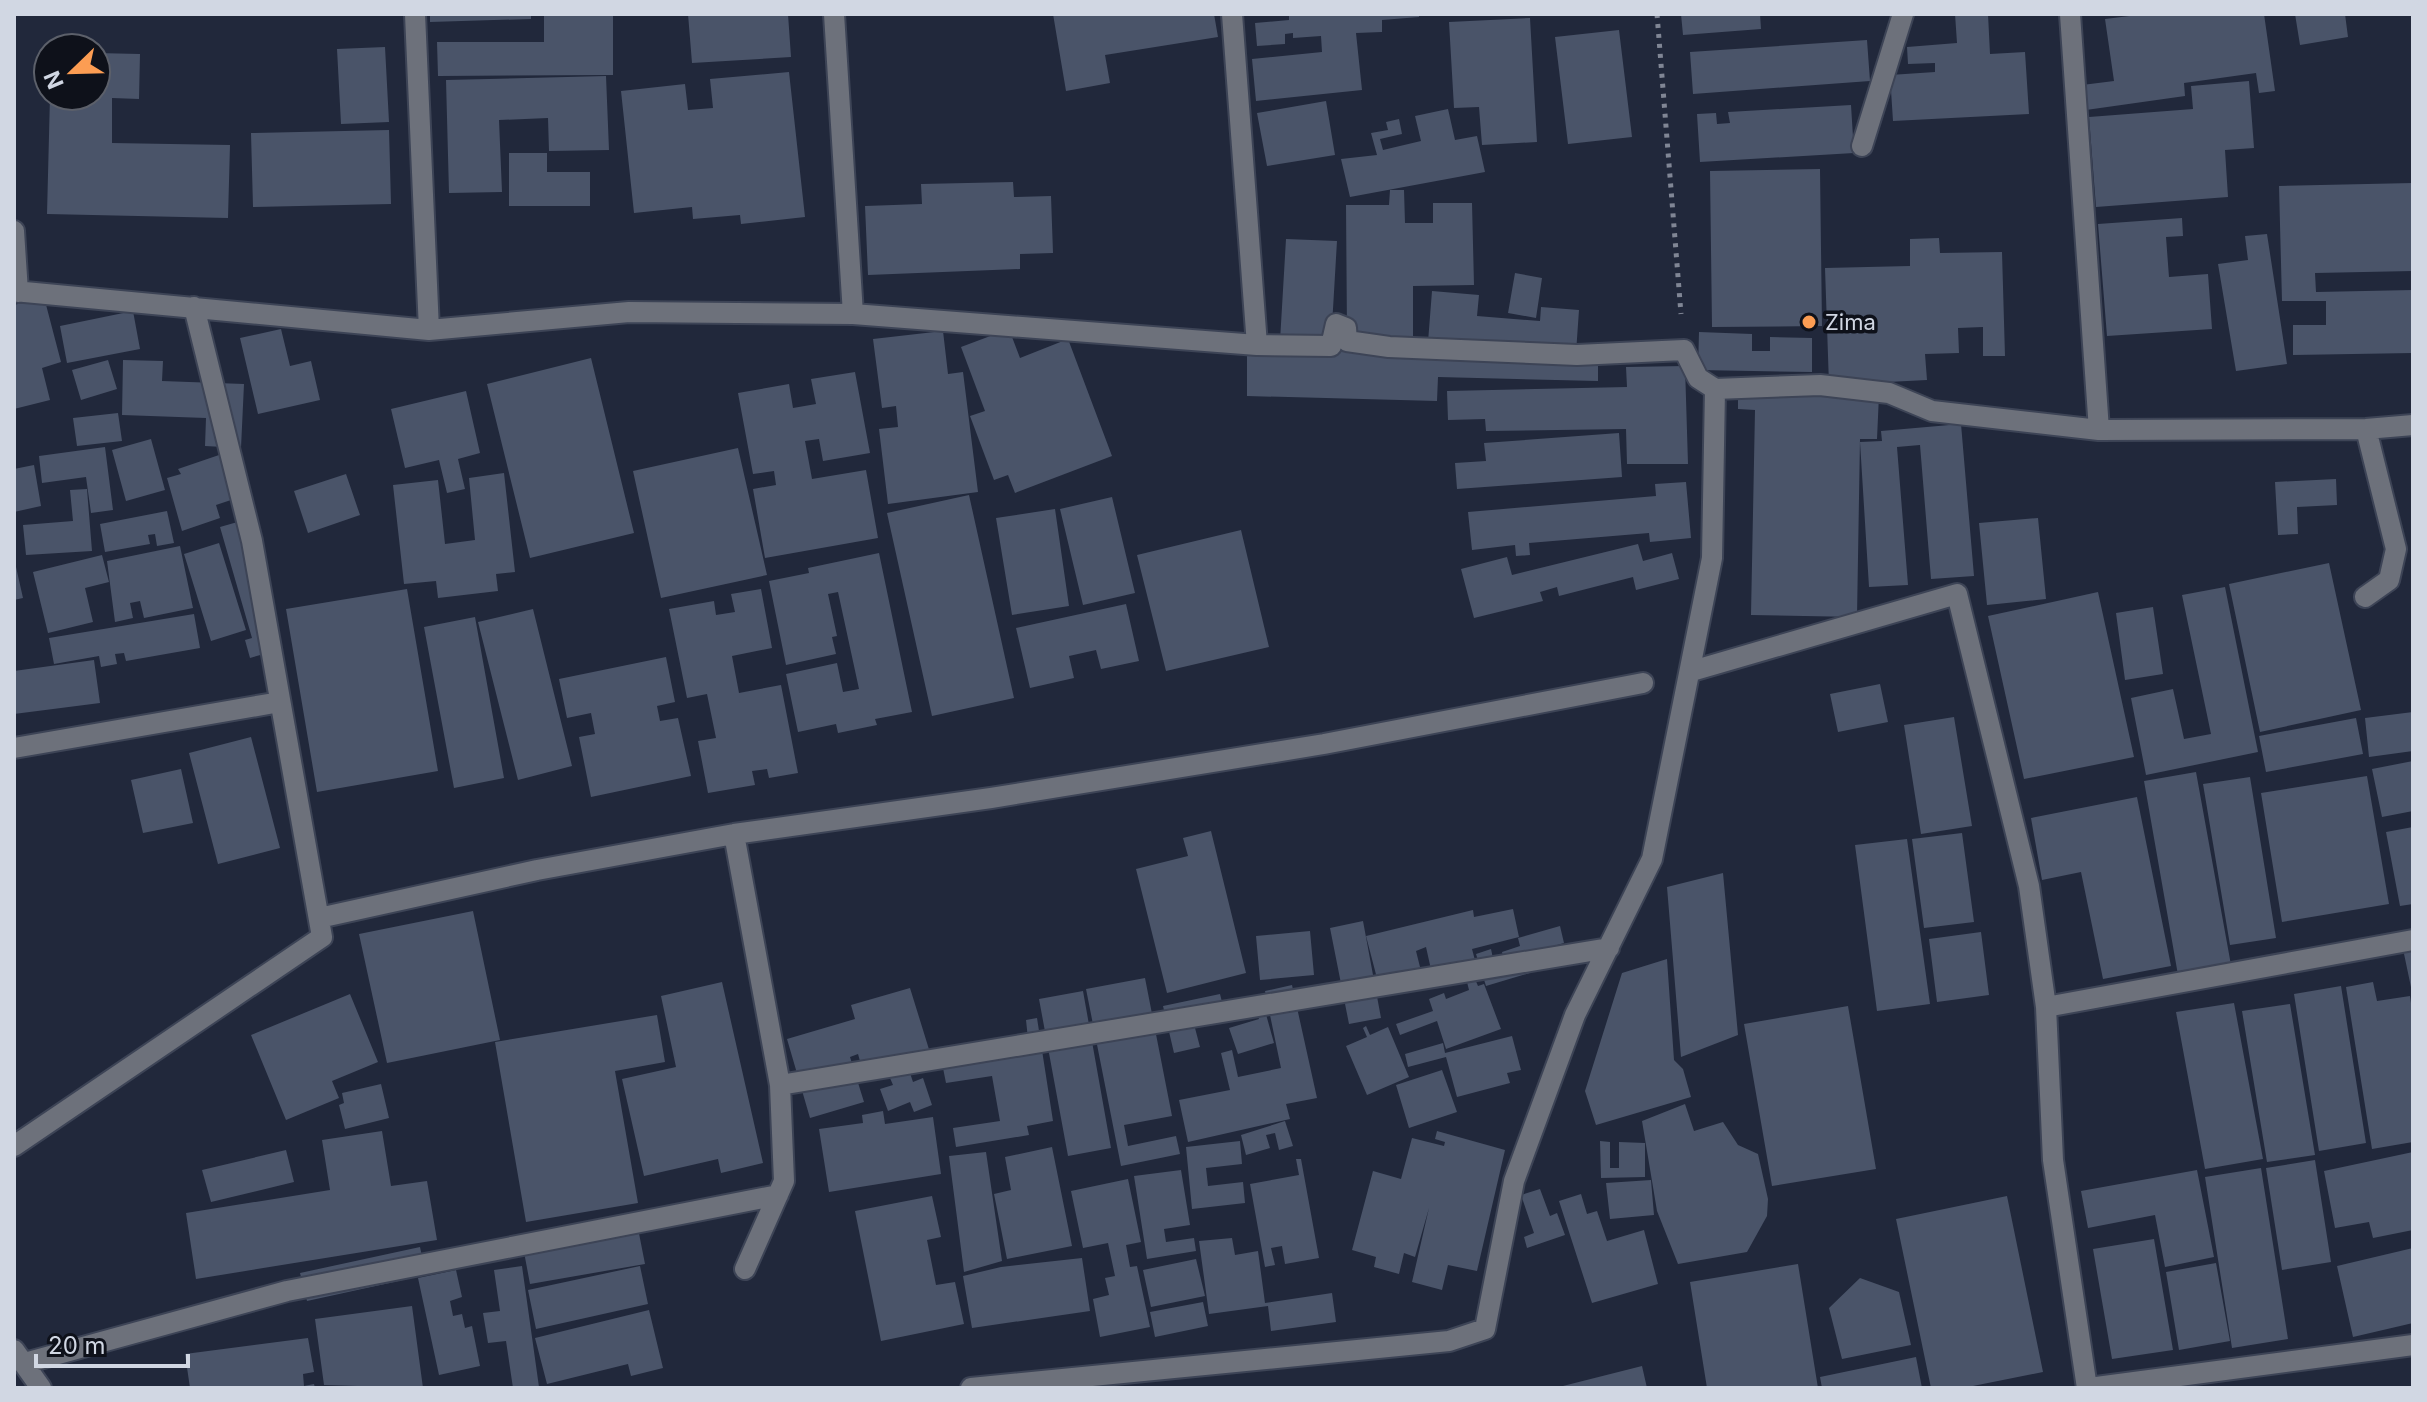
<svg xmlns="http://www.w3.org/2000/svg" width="2427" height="1402" font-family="Inter,sans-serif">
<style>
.building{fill:#4a5469}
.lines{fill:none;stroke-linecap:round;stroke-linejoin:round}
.minor-casing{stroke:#3d4456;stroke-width:24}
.path{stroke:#808695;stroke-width:5;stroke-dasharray:4 6;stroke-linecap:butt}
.minor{stroke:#6d717b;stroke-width:20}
.poi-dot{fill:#fc9d53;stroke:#0e111a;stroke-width:3}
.labels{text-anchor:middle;stroke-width:7;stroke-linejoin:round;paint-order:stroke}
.poi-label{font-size:22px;fill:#d1d7e3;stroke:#0e111a;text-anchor:start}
</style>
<rect width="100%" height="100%" fill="#21283b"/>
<!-- building -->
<path class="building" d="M430 14H531V19L430 22Z
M544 14H613V75L438 76 437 42H544Z
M688 14H788L791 57 692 63Z
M1053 14H1214L1218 37 1105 55 1110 83 1066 91Z
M1289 14H1419V17L1382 20V32L1356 33 1362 90 1256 101 1252 59 1322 52 1321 36 1293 38V33L1285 34V44L1257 46 1255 23 1289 20Z
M1681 14H1760L1761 29 1683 35Z
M1955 14H1988L1990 54 2025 52 2029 114 1893 121 1890 75 1935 72V63L1908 64 1907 47 1957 43Z
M2146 14H2264L2275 91 2259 93 2256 73 2184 83 2185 96 2086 110 2082 85 2114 81 2105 19Z
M2295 14H2345L2348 37 2300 45Z
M1530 18 1537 142 1482 145 1479 107 1454 108 1449 22Z
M1619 30 1632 137 1568 144 1555 37Z
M1867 40 1870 81 1693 94 1690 52Z
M385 47 389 122 341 124 337 49Z
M96 53 140 54 139 99 112 98V143L230 145 228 218 47 214 50 96H96Z
M789 72 805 217 741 224 740 215 693 219 692 207 634 213 621 91 685 84 688 110 713 108 710 79Z
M606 76 609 150 549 151 548 118 499 120 502 192 449 193 446 80Z
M2249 81 2254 148 2225 150 2228 197 2096 207 2089 117 2193 109 2191 86Z
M1326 101 1335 155 1267 166 1257 113Z
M1851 105 1854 153 1700 162 1697 114 1716 113 1717 124 1730 123 1728 112Z
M1448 109 1455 140 1477 136 1485 172 1350 197 1341 159 1377 155 1371 133 1388 130 1386 122 1399 119 1402 134 1380 139 1383 150 1421 141 1415 116Z
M389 130 391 204 253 207 251 133Z
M509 153H547V172H590V206H509Z
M1820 169 1822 326 1712 327 1710 171Z
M1013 182 1014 197 1051 196 1053 253 1020 254V269L868 275 865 206 922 204 921 184Z
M2413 183V271L2315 273 2316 292 2413 290V353L2293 355V325H2326V301H2282L2279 186Z
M1390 190H1404L1405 223H1433V203H1472L1474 285 1413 286V339H1346V352L1598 357V381L1438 377 1437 401 1247 396V349L1347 333 1346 205H1389Z
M2182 218 2183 236 2166 237 2169 277 2208 274 2212 329 2107 336 2098 224Z
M2267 234 2287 364 2236 371 2218 264 2248 260 2245 236Z
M1939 238 1940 253 2002 252 2005 356H1983V327L1958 328 1959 353 1925 354 1927 380 1829 385 1825 268 1910 266V239Z
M1286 239 1337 241 1331 343 1280 341Z
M1515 273 1542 278 1536 318 1508 313Z
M1432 291 1479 295 1477 316 1540 321 1541 307 1579 310 1576 353 1428 342Z
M44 297 61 362 42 368 50 400 14 409V305Z
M133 311 140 349 67 363 60 326Z
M281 329 290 366 311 361 320 400 258 414 240 338Z
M1009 329 1020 358 1068 339 1112 456 1015 493 1008 475 994 480 970 416 985 411 961 347Z
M943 331 948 374 963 372 978 492 888 504 879 429 898 427 896 406 882 408 873 339Z
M1699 332 1752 334V351H1770V337L1812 338V372L1698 370Z
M591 358 634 533 530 558 487 384Z
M108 360 117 389 81 400 72 370Z
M123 360 163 361 162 381 244 384 241 448 205 446 206 418 122 415Z
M1685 366 1688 464H1627L1626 429 1486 431 1485 419 1448 420 1447 391 1627 387 1626 367Z
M855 372 870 453 823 461 819 439 805 441 812 479 866 470 878 538 765 558 753 489 776 485 774 471 753 474 738 393 789 384 793 408 816 404 811 379Z
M466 391 480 453 458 459 465 489 447 493 439 460 405 468 391 409Z
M1738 392 1879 395 1877 439H1860L1857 617 1751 615 1755 410 1738 409Z
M118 413 122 441 77 446 73 418Z
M1961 424 1974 576 1931 579 1920 445 1897 447 1908 585 1869 587 1860 442 1882 441 1881 431Z
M1619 433 1622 477 1457 489 1455 463 1486 461 1484 443Z
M151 439 165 490 126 501 112 450Z
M105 447 113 510 91 513 86 477 42 483 39 456Z
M738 448 767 575 661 598 633 471Z
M219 455 234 499 216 505 220 518 182 531 167 478 181 474 178 469Z
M34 465 41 506 14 512V469Z
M504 473 515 572 496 574 498 591 438 598 436 581 404 584 393 485 438 480 445 544 475 540 469 478Z
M346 474 360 515 308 533 294 491Z
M2336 479 2337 505 2297 507 2298 534 2278 535 2275 482Z
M1686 482 1691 538 1650 542 1649 533 1529 543 1530 555 1516 556 1515 545 1472 550 1468 512 1656 496 1655 484Z
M87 489 92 551 26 555 23 525 73 521 70 490Z
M969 495 1014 698 932 716 887 513Z
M1112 497 1135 593 1083 605 1060 509Z
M1055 509 1069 606 1012 615 996 518Z
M167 511 174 543 157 546 155 534 148 535 150 544 105 552 100 524Z
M2038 518 2046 599 1987 605 1979 523Z
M241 521 278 650 250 658 245 640 252 638 220 527Z
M1241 530 1269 647 1166 671 1137 555Z
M219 543 246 630 211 641 184 554Z
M1638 544 1643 561 1672 553 1679 579 1636 590 1633 577 1559 596 1557 587 1540 592 1543 601 1474 618 1461 569 1507 557 1512 575Z
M180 546 193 608 144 618 140 601 130 603 133 618 115 622 107 561Z
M879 553 912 712 875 719 877 725 838 733 836 724 798 732 786 674 837 663 843 692 859 689 838 592 828 594 837 636 832 637 836 654 786 665 769 581 809 573 808 568Z
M102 555 109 582 85 588 93 622 48 633 33 572Z
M14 558 23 598 14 600Z
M2329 563 2361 710 2260 732 2229 584Z
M2225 587 2258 752 2146 775 2131 698 2173 689 2184 739 2211 734 2182 595Z
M407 589 438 771 317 792 286 609Z
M761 589 772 648 732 656 739 693 781 685 798 773 769 778 767 769 752 771 755 785 708 793 698 741 716 738 707 694 687 698 669 609 714 601 716 615 735 612 731 594Z
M2098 592 2134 757 2024 779 1988 616Z
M1126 604 1139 661 1101 669 1096 650 1069 656 1074 678 1030 688 1016 628Z
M2153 607 2163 674 2125 680 2116 613Z
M533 609 572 766 518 780 478 622Z
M194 614 200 648 126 661 124 653 115 654 117 664 101 667 99 656 54 664 49 638Z
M475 617 504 778 454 788 424 627Z
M666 657 675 702 657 706 660 721 678 718 691 776 591 797 579 737 595 734 591 713 567 718 559 679Z
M94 660 100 703 14 714V671Z
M1880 684 1888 722 1838 732 1830 694Z
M2413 712V751L2369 757 2365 718Z
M1954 717 1972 826 1921 834 1904 725Z
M2356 718 2363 754 2266 772 2259 736Z
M251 737 280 848 218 864 189 753Z
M2413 761V811L2382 817 2372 769Z
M181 769 193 823 143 833 131 780Z
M2196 772 2231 965 2178 975 2144 781Z
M2367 776 2389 904 2282 922 2261 793Z
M2250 777 2276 938 2230 945 2203 784Z
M2137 797 2171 966 2103 979 2081 872 2042 880 2031 818Z
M2413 827V904L2400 906 2386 832Z
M1211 831 1246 973 1167 993 1136 869 1188 856 1183 838Z
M1962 833 1974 922 1924 928 1912 839Z
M1907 839 1930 1004 1877 1011 1855 845Z
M1723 873 1738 1035 1681 1057 1667 887Z
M1513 909 1519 937 1472 949 1476 964 1432 974 1426 947 1416 951 1422 975 1379 986 1366 936 1473 910 1474 917Z
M473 911 500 1040 387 1063 359 934Z
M1363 921 1381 1018 1349 1024 1330 928Z
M1560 926 1564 943 1547 948 1553 966 1486 986 1476 954 1491 949 1494 963 1504 960 1502 952 1520 946 1518 938Z
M1310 931 1314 975 1260 980 1256 936Z
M1981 932 1989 995 1937 1002 1929 939Z
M2413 947V992H2412L2403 949Z
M1667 959 1674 1060 1683 1069 1691 1097 1596 1125 1585 1091 1622 973Z
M1145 978 1172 1116 1124 1125 1128 1146 1176 1136 1180 1154 1121 1166 1086 989Z
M1475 979 1478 986 1484 984 1501 1029 1446 1049 1437 1021 1400 1035 1396 1024 1433 1011 1429 999 1444 993 1446 999 1469 990 1467 982Z
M722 982 763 1163 721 1173 718 1159 644 1176 622 1079 676 1067 661 996Z
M2373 982 2377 1001 2410 996 2413 1017V1142L2372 1149 2346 987Z
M1292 985 1317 1098 1286 1104 1290 1119 1188 1142 1179 1100 1230 1090 1221 1053 1232 1050 1238 1077 1281 1068 1265 991Z
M2341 986 2366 1143 2319 1151 2294 994Z
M910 988 932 1059 865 1079 858 1054 850 1057 864 1102 810 1118 787 1039 855 1019 851 1005Z
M1083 991 1111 1148 1068 1156 1039 999Z
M350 994 378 1062 332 1081 339 1098 286 1120 251 1035Z
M1220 994 1227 1022 1195 1028 1200 1047 1174 1053 1163 1006Z
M1262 1000 1274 1043 1238 1054 1229 1028 1259 1019 1253 1003Z
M2234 1003 2263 1159 2205 1169 2176 1012Z
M2290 1004 2315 1155 2267 1162 2242 1011Z
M1848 1006 1876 1169 1772 1186 1744 1024Z
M657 1015 665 1062 615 1071 638 1203 526 1222 495 1042Z
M1037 1018 1053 1121 1027 1126 1029 1135 956 1147 953 1128 1000 1121 992 1076 946 1083 940 1053 1028 1039 1026 1020Z
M1366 1026 1370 1035 1388 1027 1409 1077 1367 1095 1346 1046 1367 1037 1363 1028Z
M1512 1036 1521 1070 1507 1073 1510 1083 1457 1097 1446 1057 1408 1067 1405 1054 1443 1043 1445 1053Z
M909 1070 913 1082 923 1078 932 1105 914 1112 910 1102 888 1111 880 1089 893 1085 890 1078Z
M1442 1070 1457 1112 1409 1128 1396 1085Z
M381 1084 389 1118 345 1129 339 1105 344 1103 342 1093Z
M1685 1104 1694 1131 1723 1122 1738 1145 1758 1154 1768 1199 1767 1216 1747 1252 1678 1264 1657 1211 1642 1121Z
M883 1111 885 1124 933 1117 941 1174 829 1192 819 1129 863 1123 862 1115Z
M1285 1121 1293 1146 1279 1150 1275 1133 1266 1135 1270 1148 1246 1155 1241 1135Z
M382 1131 391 1186 427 1181 437 1240 196 1279 186 1213 330 1190 322 1140Z
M1437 1131 1505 1150 1477 1271 1448 1265 1442 1290 1412 1282 1429 1208 1415 1257 1404 1253 1399 1274 1374 1267 1376 1257 1352 1250 1373 1171 1401 1179 1412 1138 1444 1146 1445 1142 1435 1139Z
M1240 1141 1242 1164 1206 1168 1208 1186 1243 1182 1245 1203 1192 1209 1186 1147Z
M1600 1141 1610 1142V1168H1619V1142L1645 1143V1177L1601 1178Z
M1052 1147 1072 1246 1007 1259 994 1194 1011 1190 1005 1157Z
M286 1150 294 1182 211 1202 202 1170Z
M986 1152 1002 1261 964 1272 949 1156Z
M2413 1152V1230L2373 1238 2369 1222 2335 1228 2324 1171Z
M1296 1159H1301L1319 1258 1285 1264 1282 1246 1271 1248 1275 1265 1265 1267 1250 1184 1299 1175Z
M2315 1160 2331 1262 2282 1270 2266 1168Z
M2261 1168 2288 1339 2232 1348 2205 1177Z
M1181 1170 1190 1225 1164 1229 1166 1242 1194 1238 1196 1251 1147 1259 1134 1176Z
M2197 1170 2214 1257 2165 1267 2155 1215 2088 1228 2081 1191Z
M1128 1179 1141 1242 1126 1245 1130 1267 1137 1266 1150 1327 1100 1337 1093 1299 1109 1295 1105 1278 1115 1276 1108 1243 1083 1248 1071 1191Z
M1651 1180 1654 1215 1610 1219 1606 1183Z
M1540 1189 1550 1216 1557 1213 1565 1235 1527 1248 1524 1237 1534 1233 1521 1195Z
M1581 1194 1587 1214 1597 1211 1607 1241 1644 1230 1658 1284 1592 1303 1559 1201Z
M932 1196 941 1237 927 1240 936 1285 955 1282 964 1324 881 1341 855 1211Z
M2007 1196 2043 1372 1963 1388H1931L1896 1219Z
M635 1213 645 1264 530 1284 521 1236 583 1233 581 1223Z
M1232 1238 1235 1255 1258 1251 1265 1303 1332 1293 1336 1322 1271 1331 1268 1306 1209 1314 1199 1241Z
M2154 1239 2173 1350 2112 1359 2093 1249Z
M420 1247 426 1275 307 1301 300 1273Z
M2413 1248V1323L2353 1337 2337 1266Z
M1082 1258 1090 1311 972 1328 963 1276 1001 1267Z
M1196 1259 1205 1296 1151 1307 1143 1270Z
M2216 1263 2230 1341 2179 1350 2166 1272Z
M1798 1264 1818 1388H1707L1690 1282Z
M522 1266 539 1387 533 1388H513L506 1341 488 1343 483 1313 500 1311 494 1270Z
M640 1266 648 1304 536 1329 528 1290Z
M456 1270 462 1297 450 1301 453 1316 462 1314 465 1328 472 1326 480 1366 439 1375 418 1278Z
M1860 1278 1899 1292 1911 1345 1842 1359 1829 1308Z
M1203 1302 1208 1326 1155 1337 1150 1312Z
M412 1306 423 1388 324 1385 315 1319Z
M649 1310 663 1368 631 1376 628 1364 547 1384 535 1338Z
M308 1338 314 1372 303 1374 304 1386 314 1384 315 1388H190L185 1354Z
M1916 1357 1922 1388H1822L1820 1377Z
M1642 1366 1647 1388H1559V1387Z"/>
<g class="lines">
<defs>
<path id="minor" d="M415 14 429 330
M834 14 853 314
M1232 14 1257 345
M2070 14 2099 430
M1862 146 1903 14
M14 231 18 292
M14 291 429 330 629 312 853 314 1257 345 1331 346 1336 324 1346 328 1347 341 1389 347 1577 355 1684 350 1698 378 1715 389 1820 385 1889 393 1932 411 2099 430 2366 429 2413 425
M2365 597 2389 580 2396 549 2366 429
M1692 671 1957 594 2029 886 2046 1007 2053 1160 2087 1388
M14 748 280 702
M734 834 780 1085 784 1181 745 1269
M319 918 537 870 734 834 991 798 1324 744 1643 683
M2046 1007 2413 940
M780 1085 1609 948
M14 1146 322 937 252 541 194 307
M14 1350 41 1388
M25 1363 287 1291 778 1195
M971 1388 1449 1341 1485 1329 1514 1181 1575 1015 1652 859 1712 558 1715 389
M2089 1388 2413 1345"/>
</defs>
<!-- minor casing -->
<use href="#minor" class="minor-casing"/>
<!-- path -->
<path class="path" d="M1657 14 1681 314"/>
<!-- minor -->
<use href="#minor" class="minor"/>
</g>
<!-- markers -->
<circle class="poi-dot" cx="1809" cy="322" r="8"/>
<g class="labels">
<!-- poi labels -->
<g class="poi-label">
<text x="1825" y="330">Zima</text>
</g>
</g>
<!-- border -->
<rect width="2427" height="1402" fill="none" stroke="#d1d7e3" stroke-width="32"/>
<!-- north arrow -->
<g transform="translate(72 72) rotate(247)"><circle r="38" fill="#0e111a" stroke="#5c606a" stroke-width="2"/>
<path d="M0-6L14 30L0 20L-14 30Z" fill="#fc9d53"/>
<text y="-12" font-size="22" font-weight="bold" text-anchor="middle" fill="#d1d7e3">N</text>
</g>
<!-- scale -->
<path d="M36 1354v12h152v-12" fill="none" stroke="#d1d7e3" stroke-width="4"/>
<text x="48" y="1354" font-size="24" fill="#d1d7e3" stroke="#0e111a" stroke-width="6" paint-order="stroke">20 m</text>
</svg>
